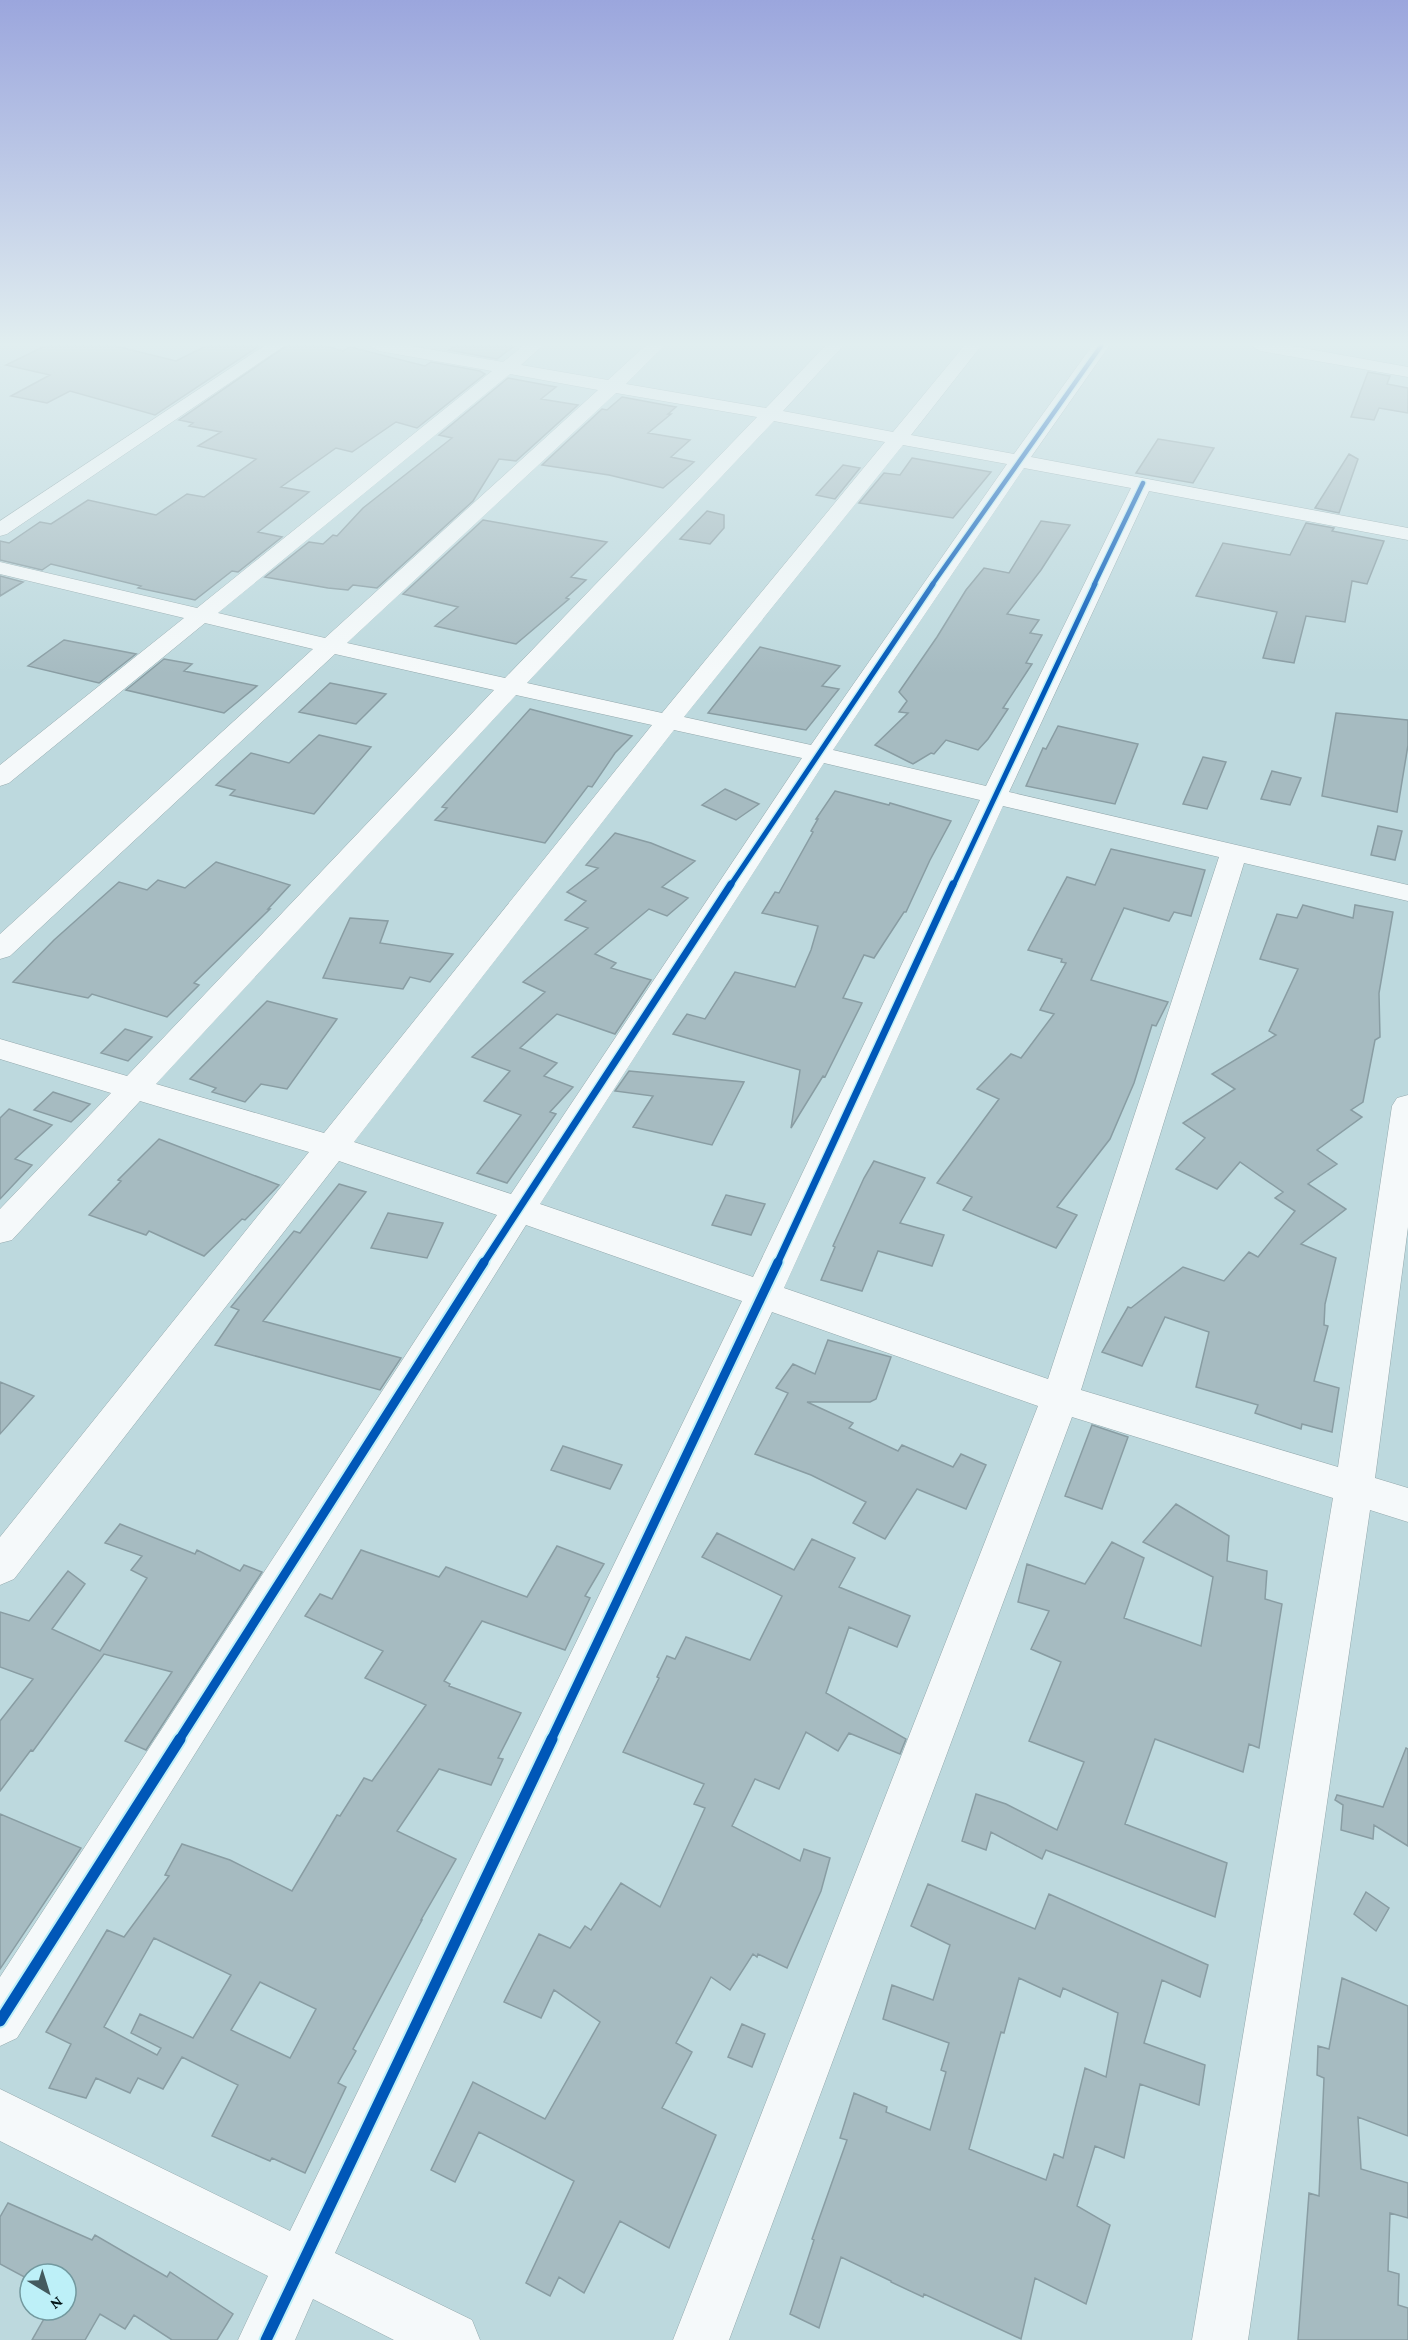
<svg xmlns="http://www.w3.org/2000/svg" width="1408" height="2340" font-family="'Crimson Pro',serif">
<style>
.building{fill:#a6bbc1;stroke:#899da3;stroke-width:1.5;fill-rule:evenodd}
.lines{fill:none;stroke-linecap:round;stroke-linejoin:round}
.minor-casing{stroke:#93a8ac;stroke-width:1}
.minor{fill:#f5f9fa;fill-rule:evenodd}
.cycleway-far4-casing{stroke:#bdf0f8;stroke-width:7}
.cycleway-far3-casing{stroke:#bdf0f8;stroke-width:8}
.cycleway-far2-casing{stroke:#bdf0f8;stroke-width:10}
.cycleway-far1-casing{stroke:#bdf0f8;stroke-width:13}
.cycleway-casing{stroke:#bdf0f8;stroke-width:15}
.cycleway-far4{stroke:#0057b8;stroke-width:4.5}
.cycleway-far3{stroke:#0057b8;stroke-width:5}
.cycleway-far2{stroke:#0057b8;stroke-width:7}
.cycleway-far1{stroke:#0057b8;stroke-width:9}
.cycleway{stroke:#0057b8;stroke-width:11}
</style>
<rect width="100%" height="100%" fill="#bdd9de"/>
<!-- building -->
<path class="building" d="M45 346H115L176 361 206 346H259L155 415 70 391 47 403 11 396 50 375 6 365Z
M286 346H326L343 351 350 347 425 366 431 362 480 371 485 374 417 428 396 422 352 452 336 448 281 487 309 492 258 532 282 537 238 572 232 571 195 600 138 588 141 586 51 564 42 570 0 560V541L9 543 40 522 51 524 88 500 156 515 187 494 204 497 256 459 198 446 221 432 189 426 193 423 179 420Z
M455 346H514L497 359 449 350Z
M1368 372 1390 376 1387 384 1408 388V413L1379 408 1374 420 1351 417Z
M508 378 556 387 541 399 578 405 516 461 499 459 473 501 377 588 353 585 348 590 328 588 265 577 309 542 323 544 333 535 337 536 363 508 452 438 439 435Z
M622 397 676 407 668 414H671L648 433 690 440 671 457 694 462 663 488 609 475 542 465 602 409 607 410Z
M1158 439 1214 448 1193 483 1136 473Z
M1349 454 1358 459 1339 513 1315 508Z
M912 458 991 472 953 518 859 503 884 473 900 475Z
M843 465 860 468 835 499 816 495Z
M707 511 724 515V528L710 544 680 539Z
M483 520 607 542 571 577 586 580 566 598 569 599 516 644 435 626 458 607 403 594Z
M1041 521 1070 525 1041 570 1007 614 1039 620 1030 633 1042 635 1026 663 1032 664 1003 708 1008 709 988 739 978 750 946 740 934 754 931 753 913 764 875 745 908 713 899 712 907 701 899 692 937 637 966 590 984 568 1009 573Z
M1306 523 1334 528 1332 531 1384 541 1367 584 1352 581 1345 622 1306 616 1294 663 1263 658 1277 612 1196 596 1223 543 1290 555Z
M0 576 23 582 0 596Z
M64 640 136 654 99 683 28 666Z
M760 647 840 666 822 686 839 689 806 730 708 713Z
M164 659 192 664 184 671 257 686 224 713 126 690Z
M330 683 386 694 356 724 299 712Z
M530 709 632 736 615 753 592 787 588 786 545 843 435 820 447 808 442 807Z
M1336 713 1408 720V745L1397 812 1322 796Z
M1058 726 1138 744 1115 804 1026 786 1043 748 1046 749Z
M319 735 371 747 314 814 230 795 235 790 216 785 251 753 289 763Z
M1203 757 1226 762 1207 809 1183 804Z
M1272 771 1301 778 1290 805 1261 799Z
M725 789 759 804 736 820 702 805Z
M835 791 889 805 890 803 951 821 930 860 906 912H904L874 958 864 955 843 998 862 1003 825 1077 823 1076 791 1128 800 1070 673 1034 687 1014 705 1019 735 972 795 987 811 950 818 926 762 913 775 892 779 893 813 832 811 831 818 819H816Z
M1378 826 1402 831 1395 860 1371 855Z
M615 833 651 843 695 861 662 887 688 898 667 916 649 909 595 954 616 963 611 968 651 980 615 1034 557 1014 520 1048 557 1063 544 1076 573 1087 550 1112 556 1114 507 1183 477 1173 521 1115 484 1101 510 1071 472 1057 545 992 523 982 588 928 565 920 586 901 567 892 598 868 586 865Z
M1111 849 1205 870 1191 916 1174 912 1169 921 1124 908 1091 980 1168 1002 1156 1026 1152 1025 1134 1083 1110 1139 1057 1207 1077 1215 1056 1248 963 1210 972 1197 937 1183 999 1099 977 1089 1011 1054 1021 1058 1054 1014 1040 1010 1066 963 1061 962 1062 959 1028 950 1067 877 1095 885Z
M216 862 290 885 268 909H270L194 983 199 985 167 1017 92 994 88 998 13 982 54 940 119 882 147 890 158 880 185 888Z
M1303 905 1353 918 1355 905 1393 912 1379 993 1380 1037 1375 1040 1363 1102 1351 1110 1362 1117 1317 1150 1337 1164 1308 1184 1346 1209 1301 1244 1336 1258 1325 1304 1324 1325 1328 1326 1314 1381 1339 1388 1332 1432 1302 1424 1301 1429 1255 1413 1258 1405 1196 1387 1209 1332 1165 1317 1142 1366 1102 1352 1128 1307 1131 1308 1183 1267 1224 1281 1249 1252 1258 1257 1295 1211 1275 1198 1283 1192 1240 1162 1217 1189 1176 1169 1205 1138 1183 1123 1235 1089 1212 1074 1276 1035 1269 1031 1298 969 1260 959 1277 914 1297 918Z
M350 918 388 921 380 943 453 954 430 982 410 977 403 989 323 978Z
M267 1001 337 1019 287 1089 261 1084 245 1102 212 1092 216 1088 190 1079Z
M125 1029 152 1037 128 1061 101 1053Z
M629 1071 744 1082 712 1145 633 1127 653 1096 615 1091Z
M53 1092 90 1104 71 1122 34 1110Z
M9 1109 52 1125 15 1159 32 1165 0 1199V1118Z
M159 1139 279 1185 245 1220 242 1219 204 1256 149 1231 146 1235 89 1215 121 1181 118 1180Z
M874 1161 925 1178 900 1223 944 1235 932 1266 878 1251 862 1291 821 1280 835 1247 833 1246 864 1178Z
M339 1184 366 1192 263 1321 401 1358 380 1390 215 1345 239 1310 231 1307 294 1231 300 1233Z
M726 1195 765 1204 751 1235 712 1225Z
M388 1213 443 1223 427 1258 371 1248Z
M828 1340 891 1357 876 1399 870 1402H807L853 1423 849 1428 898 1451 902 1445 953 1467 961 1454 986 1465 966 1509 917 1489 885 1539 853 1523 866 1502 811 1475 755 1454 788 1393 776 1388 793 1364 815 1374Z
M0 1382 34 1396 0 1434Z
M1092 1425 1128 1437 1102 1509 1065 1496Z
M563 1446 622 1465 610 1489 551 1470Z
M1176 1504 1229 1536 1227 1561 1267 1571 1265 1599 1282 1604 1259 1748 1249 1744 1243 1772 1155 1739 1125 1824 1227 1863 1215 1917 1046 1850 1042 1859 991 1832 986 1850 962 1841 976 1794 1006 1804 1057 1830 1084 1762 1029 1741 1061 1662 1031 1649 1049 1611 1018 1602 1027 1564 1085 1584 1112 1542 1144 1558 1124 1618 1201 1646 1213 1577 1143 1542Z
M120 1524 195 1554 197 1550 240 1571 244 1565 262 1572 146 1750 125 1741 172 1672 104 1654 33 1751 31 1750 0 1791V1721L33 1679 0 1667V1612L29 1621 68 1571 85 1584 52 1629 100 1651 147 1578 131 1570 142 1556 105 1543Z
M717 1533 794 1570 812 1539 855 1558 839 1587 910 1616 897 1647 849 1627 826 1693 906 1739 900 1754 849 1733 838 1751 806 1732 779 1789 755 1779 732 1826 800 1861 804 1849 830 1858 821 1891 787 1968 758 1954 757 1957 753 1954 730 1990 711 1977 676 2043 692 2052 662 2108 716 2135 669 2248 620 2221 584 2293 559 2277 550 2296 526 2283 574 2181 479 2132 455 2182 431 2170 473 2082 545 2119 600 2022 554 1990 541 2018 504 2002 513 1984 539 1934 570 1948 585 1926 591 1930 621 1883 660 1907 705 1808 694 1804 704 1784 623 1752 659 1678 657 1677 667 1656 675 1659 686 1637 750 1660 782 1596 702 1557Z
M557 1546 604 1564 585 1596 590 1598 565 1650 482 1621 444 1681 450 1684 449 1686 521 1713 498 1758 503 1759 491 1785 439 1769 397 1831 456 1859 421 1920H422L353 2049 356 2051 338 2083 346 2087 305 2173 272 2158 270 2161 212 2136 238 2085 182 2057 163 2089 138 2078 130 2093 96 2078 86 2098 49 2088 71 2044 46 2032 107 1930 124 1937 169 1876 165 1875 182 1844 230 1860 292 1891 337 1815 340 1816 364 1778 372 1781 426 1705 365 1678 383 1651 305 1616 320 1594 332 1599 361 1550 439 1577 446 1567 527 1597ZM154 1938 231 1975 193 2038 140 2014 131 2033 161 2048 157 2055 104 2027ZM260 1982 316 2009 290 2058 231 2030Z
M1406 1748 1408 1749V1846L1374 1825 1373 1839 1341 1830 1343 1805 1335 1800 1337 1795 1383 1807Z
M0 1814 81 1848 0 1969Z
M928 1884 1035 1929 1049 1894 1208 1965 1200 1997 1162 1980 1144 2043 1205 2065 1199 2105 1140 2084 1124 2158 1095 2146 1077 2206 1110 2225 1086 2304 1035 2278 1021 2339 924 2294 923 2297 891 2282V2281L841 2257 819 2328 790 2314 814 2240 812 2239 847 2140 840 2138 854 2093 887 2107 886 2112 930 2130 946 2072 941 2070 949 2043 883 2019 892 1985 933 2000 950 1945 911 1926ZM1019 1978 1060 1997 1063 1988 1118 2013 1106 2077 1085 2068 1063 2158 1054 2154 1046 2180 969 2149 1001 2032 1004 2033Z
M1366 1892 1389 1908 1376 1931 1354 1914Z
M1342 1978 1408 2006V2136L1358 2117 1361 2169 1408 2183V2218L1390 2213 1388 2271 1399 2274 1398 2305 1408 2308V2340H1298L1309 2193 1319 2196 1324 2078 1317 2075 1318 2046 1329 2049Z
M742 2024 765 2034 752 2067 728 2057Z
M8 2203 92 2240 95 2235 167 2277 170 2272 233 2314 217 2340H172L134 2315 125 2329 100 2314 85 2340H32L49 2310H66V2274H30V2280L0 2264V2217Z"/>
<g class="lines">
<defs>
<path id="minor" d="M264 346H284L7 534 0 536V521Z
M371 346H411L503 362 523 346H542L521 365 608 380 645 346H664L626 384 766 408 825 346H843L783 411 893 432 964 346H981L911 435 1014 454 1092 346H1109L1031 457 1408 528V540L1149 491 1009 792 1408 885V901L1244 863 1081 1390 1338 1467 1392 1106 1397 1098 1408 1095V1227L1375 1478 1408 1488V1522L1370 1510 1248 2340H1192L1333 1498 1072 1417 729 2340H673L1038 1406 772 1312 335 2253 472 2320 480 2340H394L313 2299 295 2340H238L268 2276 0 2141V2089L290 2231 742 1301 526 1225 17 2038 0 2046V1977L497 1215 339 1161 14 1579 0 1585V1537L309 1152 140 1101 12 1240 0 1243V1209L111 1093 0 1059V1039L127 1076 494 690 335 654 10 956 0 959V934L313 649 205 623 9 783 0 786V765L184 618 0 574V562L197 608 492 371 379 351ZM510 374 598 390 325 638 218 613ZM616 393 757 417 505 678 347 643ZM774 421 885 442 662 713 527 683ZM903 445 1007 464 811 745 684 717ZM1024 468 1131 488 986 786 833 750ZM516 695 652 725 324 1133 156 1084ZM674 730 802 758 511 1194 354 1142ZM824 763 980 800 753 1277 540 1204ZM1003 806 1219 857 1048 1379 784 1288Z
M1252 346H1292L1408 367V377L1260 351Z"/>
</defs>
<!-- minor casing -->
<use href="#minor" class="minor-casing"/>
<!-- minor -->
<use href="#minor" class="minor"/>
<defs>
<path id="cycleway-far4" d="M932 585 1101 346
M1094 585 1143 483"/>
<path id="cycleway-far3" d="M730 886 933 584
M953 886 1095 584"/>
<path id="cycleway-far2" d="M483 1264 731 884
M777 1264 953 884"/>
<path id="cycleway-far1" d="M179 1740 484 1262
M551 1740 778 1262"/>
<path id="cycleway" d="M0 2021 180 1739
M266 2340 552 1739"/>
</defs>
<!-- cycleway-far4 casing -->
<use href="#cycleway-far4" class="cycleway-far4-casing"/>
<!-- cycleway-far3 casing -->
<use href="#cycleway-far3" class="cycleway-far3-casing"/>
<!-- cycleway-far2 casing -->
<use href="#cycleway-far2" class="cycleway-far2-casing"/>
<!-- cycleway-far1 casing -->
<use href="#cycleway-far1" class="cycleway-far1-casing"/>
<!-- cycleway casing -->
<use href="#cycleway" class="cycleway-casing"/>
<!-- cycleway-far4 -->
<use href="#cycleway-far4" class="cycleway-far4"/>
<!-- cycleway-far3 -->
<use href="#cycleway-far3" class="cycleway-far3"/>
<!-- cycleway-far2 -->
<use href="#cycleway-far2" class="cycleway-far2"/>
<!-- cycleway-far1 -->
<use href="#cycleway-far1" class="cycleway-far1"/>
<!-- cycleway -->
<use href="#cycleway" class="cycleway"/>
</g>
<!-- sky -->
<linearGradient id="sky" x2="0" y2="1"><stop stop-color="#9ba6dd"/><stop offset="0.51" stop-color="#e1eef0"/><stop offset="1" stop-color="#e1eef0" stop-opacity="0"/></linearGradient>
<rect width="1408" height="674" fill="url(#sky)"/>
<!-- north arrow -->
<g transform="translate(48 2292) rotate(142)"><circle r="28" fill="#bdf0f8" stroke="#73999f" stroke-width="1.5"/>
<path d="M0-4.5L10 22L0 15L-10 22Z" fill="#445a5e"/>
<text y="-9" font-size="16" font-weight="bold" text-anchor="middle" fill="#031619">N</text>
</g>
</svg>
